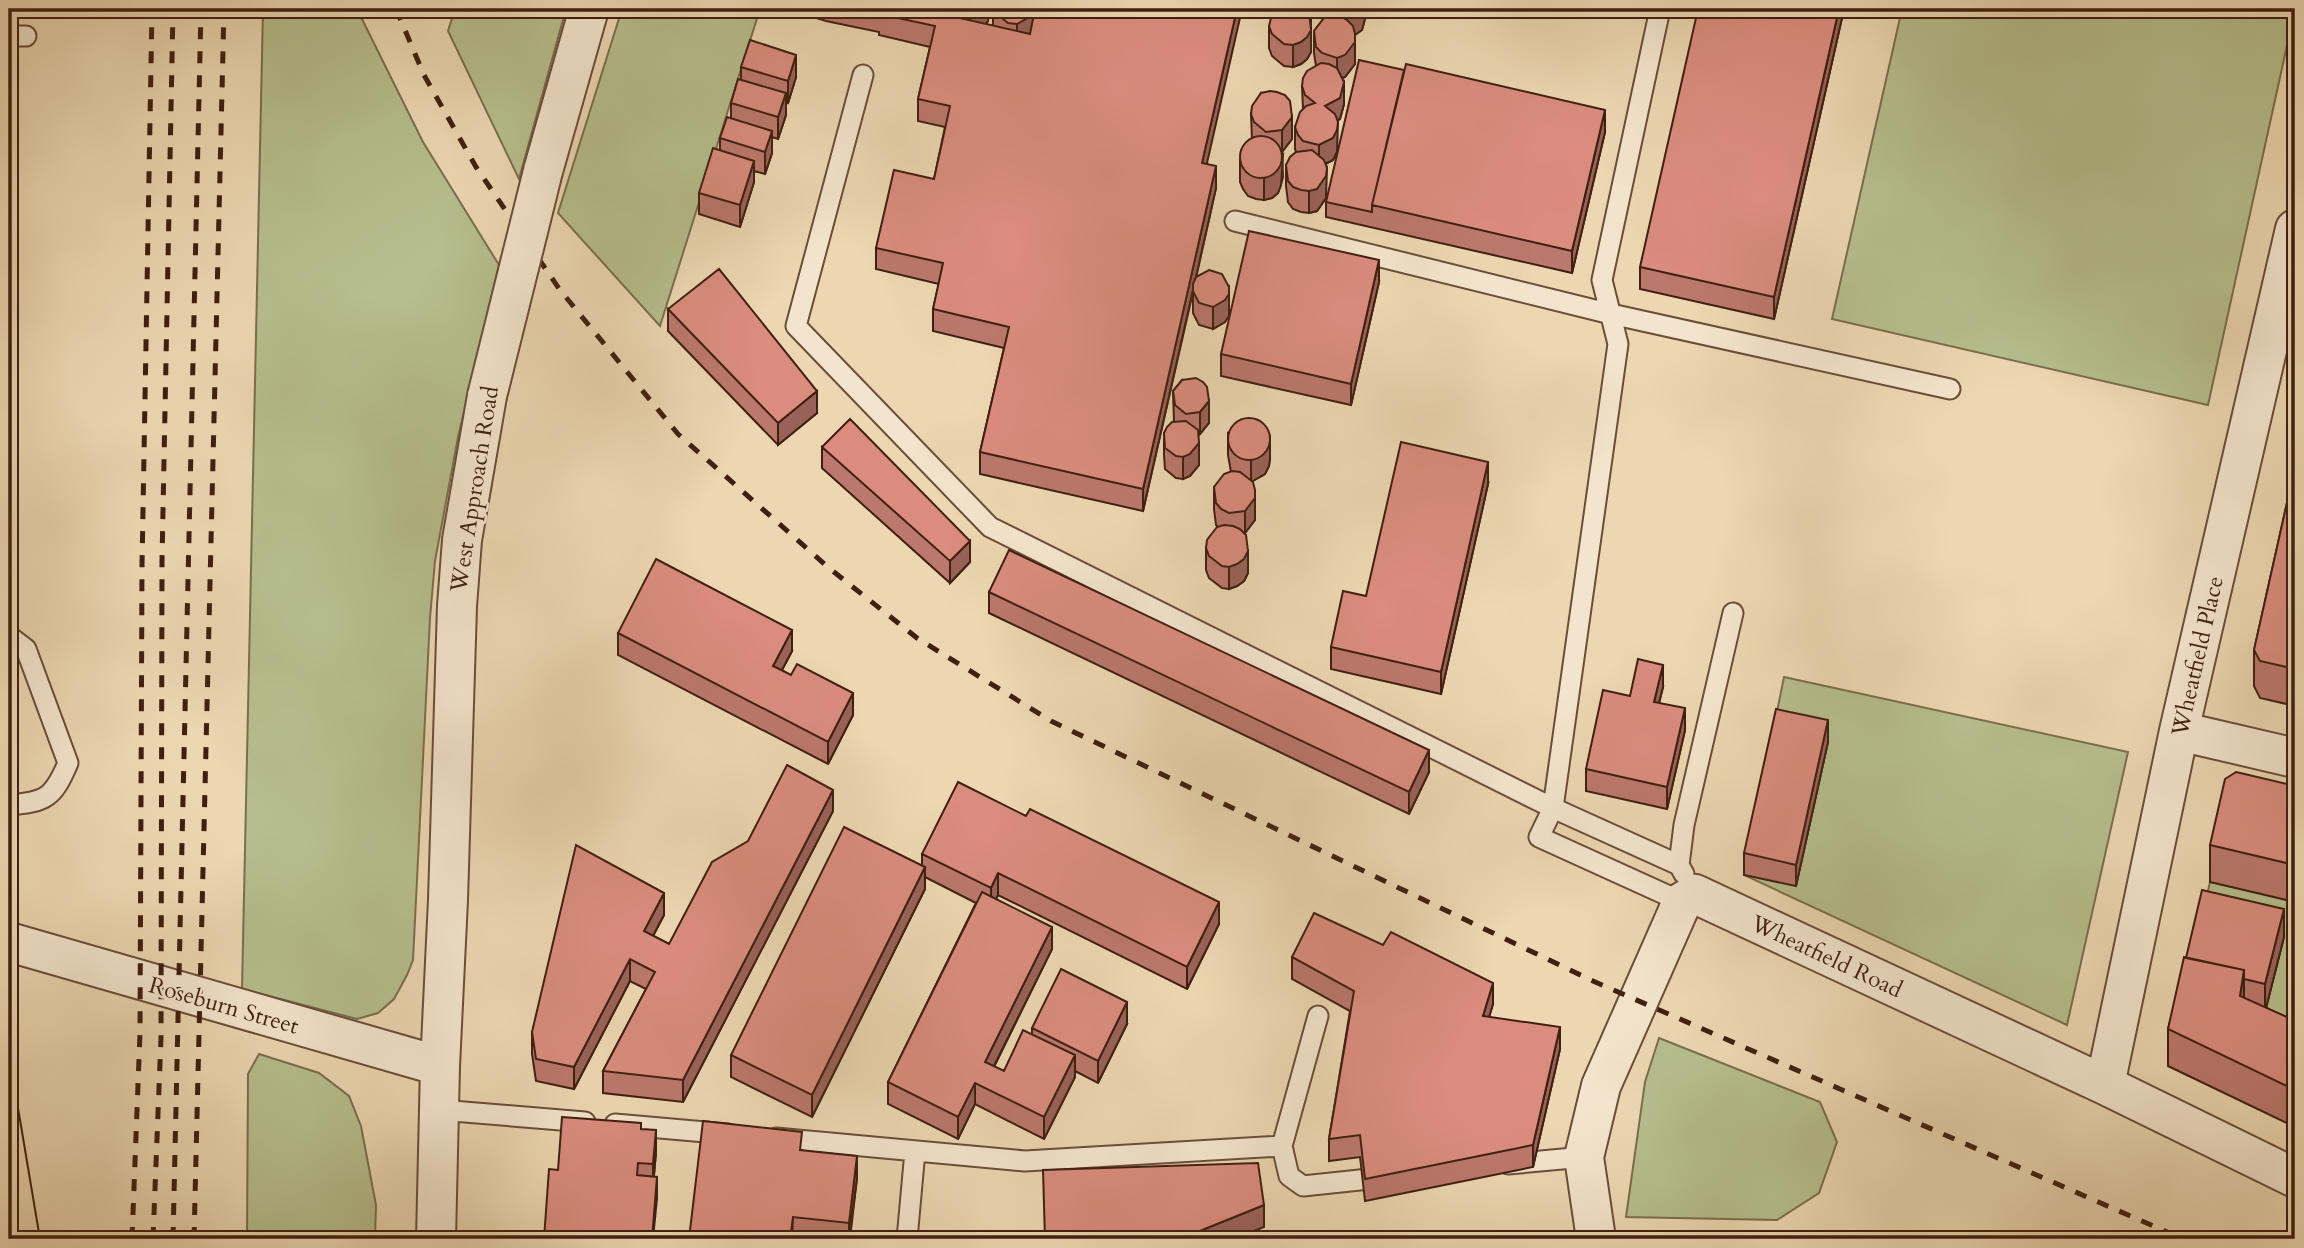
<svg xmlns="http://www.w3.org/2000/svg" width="2304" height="1248" font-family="Cardo,serif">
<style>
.green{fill:#b6be8d;stroke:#7b6e4e;stroke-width:2}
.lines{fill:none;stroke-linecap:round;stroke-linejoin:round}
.service-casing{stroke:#6b4d38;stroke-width:23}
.minor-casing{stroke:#6b4d38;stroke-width:42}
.tertiary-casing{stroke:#6b4d38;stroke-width:42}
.service{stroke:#f3e5cd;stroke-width:19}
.minor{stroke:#f3e5cd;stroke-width:38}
.tertiary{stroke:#f3e5cd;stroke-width:38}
.tram{stroke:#401f10;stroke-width:2}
.rail{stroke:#401f10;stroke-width:5;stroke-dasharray:12 12;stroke-linecap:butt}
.tertiary-bridge-casing{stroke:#6b4d38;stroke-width:42;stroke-linecap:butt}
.tertiary-bridge{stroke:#f3e5cd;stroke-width:38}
.wall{fill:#bb786c;stroke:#401f10;stroke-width:2}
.shaded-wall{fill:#996258;stroke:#401f10;stroke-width:2}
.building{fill:#da8c7e;stroke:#401f10;stroke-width:2}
.labels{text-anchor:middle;stroke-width:5;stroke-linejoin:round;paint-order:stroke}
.street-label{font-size:23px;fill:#401f10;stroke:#f3e5cd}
</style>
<rect width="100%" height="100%" fill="#ecd7b2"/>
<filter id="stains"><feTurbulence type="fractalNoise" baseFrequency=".00286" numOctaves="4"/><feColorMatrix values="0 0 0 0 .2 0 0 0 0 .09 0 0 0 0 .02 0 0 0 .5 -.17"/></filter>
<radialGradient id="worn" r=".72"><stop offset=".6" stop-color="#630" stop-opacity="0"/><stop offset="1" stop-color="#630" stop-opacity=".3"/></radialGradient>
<!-- green -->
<path class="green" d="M263 9H357L423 142 499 265 458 437 435 561 430 618 413 960 407 975 394 999 378 1013 357 1019 242 989Z
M455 9H566L519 179 448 31Z
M622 9H760L660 326 558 213Z
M1902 9H2295L2208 405 1832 319Z
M1784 677 2128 752 2067 1025 1744 875Z
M2210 882 2295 901V1041L2289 1055 2202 918Z
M1659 1038 1820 1102 1837 1142 1819 1193 1777 1220 1626 1217 1645 1082Z
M259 1054 319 1073 349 1096 361 1126 376 1205 375 1239H247L248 1074Z"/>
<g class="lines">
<defs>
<path id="service" d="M1660 9 1602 280 1618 344 1553 808 1539 837 1682 902
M9 36H26
M863 75 796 326 990 527 1553 808 1679 865
M1235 221 1611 314 1950 389
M9 636 26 649 68 763C53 798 46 802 9 805
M1684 874 1679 865 1684 825 1733 613
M1318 1016 1282 1146 1289 1176 1303 1186 1388 1177
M440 1110 585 1122
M615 1124 728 1134
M776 1138 1025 1161 1282 1146
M1508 1164 1584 1157
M907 1239 915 1151"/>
<path id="minor" d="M2179 731 2295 758
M2105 1085 2179 731 2295 229
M1596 1239 1584 1157 1601 1086 1682 902 1695 894 2105 1085 2295 1178"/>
<path id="tertiary" d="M543 171 589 9
M9 942 440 1066
M436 1239 440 1066 448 900 457 606 462 540 487 396"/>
</defs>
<!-- service casing -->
<use href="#service" class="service-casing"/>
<!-- minor casing -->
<use href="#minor" class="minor-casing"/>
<!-- tertiary casing -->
<use href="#tertiary" class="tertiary-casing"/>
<!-- service -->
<use href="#service" class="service"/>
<!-- minor -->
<use href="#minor" class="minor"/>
<!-- tertiary -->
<use href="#tertiary" class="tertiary"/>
<!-- tram -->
<path class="tram" d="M9 1065 14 1084 40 1239
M9 1197 14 1239"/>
<!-- rail -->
<path class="rail" d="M396 9 424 75 476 167 560 290 678 434 829 568 917 638 1051 721 1593 981 2183 1239
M132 1239 140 1033 142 566 152 9
M153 1239 161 1038 162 561 173 9
M173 1239 201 9
M194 1239 224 9
M1550 1239 1633 1235 1770 1239"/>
<defs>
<path id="tertiary-bridge" d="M487 396 543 171"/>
</defs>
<!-- tertiary-bridge casing -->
<use href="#tertiary-bridge" class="tertiary-bridge-casing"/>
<!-- tertiary-bridge -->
<use href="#tertiary-bridge" class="tertiary-bridge"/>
</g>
<!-- wall -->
<path class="wall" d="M787 9H944L943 14 948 15 947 9H989L988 21 985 24 993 26V9H1034V15L1207 164 1216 188 1196 278 1229 316 1225 322 1213 329 1199 325 1193 313V292L1143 511 980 474V452L1004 348 933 331V309L939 284 876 269V248L934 179 945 127 918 121V99L930 47 879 35V32L826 21Z
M1324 9H1366V15L1362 30 1355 35V64L1345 77 1342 78 1344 104 1340 119 1337 121V152L1333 160 1326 164V198L1317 211 1309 213 1301 212 1293 209 1288 202 1286 186V165L1296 152 1295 149V127L1303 109 1302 86 1316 66 1314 53V31L1324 18Z
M1844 9 1774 319 1640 289V267Z
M1311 19V52L1307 59 1301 64 1293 67 1284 66 1272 56 1269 48V26Z
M741 67 796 77 788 103 786 102V115L778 139 772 137V153L765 174 754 171V182L740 227 699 214V193L720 150V138L731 118V103L741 80Z
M1261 93 1292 139 1282 152 1283 177 1281 185 1278 193 1272 198 1264 200 1256 199 1248 196 1243 189 1240 182V160L1252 139 1251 114Z
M1605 132 1572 273 1326 217V202Z
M1379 282 1351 405 1221 376V354Z
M668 309 817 413 778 445 668 331Z
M1182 380 1209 423 1200 434H1198L1199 465 1190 476 1183 479 1176 478 1165 469 1164 455V433L1174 422 1173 391Z
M1228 433 1270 458 1269 466 1265 474 1252 481 1255 512V520L1245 533H1243L1248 573 1244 581 1237 586 1229 589 1222 588 1209 578 1206 570V548L1218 527 1216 525 1214 509V487L1231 472 1228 455Z
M822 447 970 562 950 583 822 468Z
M2295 467V706L2260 698 2254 686V650Z
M1488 484 1441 694 1331 669V647L1366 596Z
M989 592 1429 772 1409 814 989 613Z
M618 633 792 651 782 670 853 715 828 764 618 655Z
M1663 687 1659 703 1685 730 1667 809 1586 791V769L1630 696Z
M1828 742 1796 886 1744 875V853Z
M2295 786V902L2210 882V845Z
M833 811 683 1102 603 1093V1071L646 989 630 981 574 1089 536 1081 532 1054V1032L664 915 653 936 669 944Z
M922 854 1219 924 1187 989 998 895 996 899 1052 949 994 1067 1004 1071 1032 1034V1028L1127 1024 1098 1083 1075 1071V1077L1044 1139 975 1104 958 1139 888 1104V1082L976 903 925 877V889L812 1117 731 1077V1055L922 866Z
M2284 937 2266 1008 2289 1018 2295 1005V1127L2168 1066V1029L2186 958Z
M1292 957 1493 1004 1489 1017 1560 1049 1533 1167 1365 1201 1360 1157 1329 1161V1139L1350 1011 1292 979Z
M641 1129 656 1152 654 1176 657 1198 558 1170Z
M802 1150 857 1178 850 1239 793 1238 689 1239Z"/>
<!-- shaded-wall -->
<path class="shaded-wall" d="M939 9H944L938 35V13Z
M980 9H989L988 21 978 33 970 36V14Z
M1034 9V30L1017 45V24Z
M1237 9H1242L1202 185V163Z
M1303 9H1319L1311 19 1303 22Z
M1362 9H1366V15L1362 30 1355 35V64L1345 77 1337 79V58L1347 38V17Z
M1839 9H1844L1774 319V297Z
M1311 30V52L1307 59 1301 64 1293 67V45Z
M796 55V77L788 103V81Z
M1344 82V104L1340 119 1325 127V106Z
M786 93V115L778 139V117Z
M1605 110V132L1572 273V251Z
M1292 117V139L1282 152V130Z
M1338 122 1337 152 1333 160 1319 167V145Z
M772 131V153L765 174V152Z
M1283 155 1281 185 1278 193 1272 198 1264 200V179Z
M754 161V182L740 227V205Z
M1216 166V188L1143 511V489Z
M1327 168 1326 198 1317 211 1309 213V191Z
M1379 260V282L1351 405V384Z
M1229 287V316L1225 322 1213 329V307Z
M817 391V413L778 445V423Z
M1209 401V423L1200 434V412Z
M1270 437V458L1269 466 1265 474 1251 482V460Z
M1199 443V465L1190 476 1183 479V457Z
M1488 462V484L1441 694V672Z
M1255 490V520L1245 533V511Z
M970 541V562L950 583V561Z
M1248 551V573L1244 581 1237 586 1229 589V567Z
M792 630V651L773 687V666Z
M1663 665V687L1654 723V702Z
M853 693V715L828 764V742Z
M1685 708V730L1667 809V787Z
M1828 720V742L1796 886V865Z
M1429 750V772L1409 814V792Z
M833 790V811L683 1102V1080Z
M925 867V889L812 1117V1095Z
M998 873V895L991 910V888Z
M664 893V915L644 953V931Z
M1219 902V924L1187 989V967Z
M2284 909V937L2265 1012V984Z
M1052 927V949L985 1084V1062Z
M630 959V981L574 1089V1067Z
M2244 970V1007L2240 996Z
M1493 983V1004L1483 1037V1016Z
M1127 1002V1024L1098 1083V1061Z
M1560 1027V1049L1533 1167V1145Z
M1075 1055V1077L1044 1139V1117Z
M975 1083V1104L958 1139V1117Z
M656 1130V1152L653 1185V1164Z
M857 1156V1178L849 1239V1223Z
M657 1177V1198L653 1239H652Z
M1264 1205V1227L1233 1239H1180Z
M793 1217 792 1239H790Z"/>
<!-- building -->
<path class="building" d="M871 9H939L938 13 1030 34 1035 9H1237L1202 163 1216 166 1143 489 980 452 1009 327 933 309 943 263 876 248 894 170 934 179 950 106 918 99 935 26 879 14V10Z
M953 9H980L978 12 970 14 962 13Z
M994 9H1034L1031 16 1017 24 1008 23 996 13Z
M1278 9H1303L1309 13 1311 30 1307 37 1301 42 1293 45 1284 44 1272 34 1269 26 1271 18Z
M1330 9H1362L1355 14 1347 17 1339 16Z
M1698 9H1839L1774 297 1640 267Z
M1332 16H1340L1347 20 1353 26 1355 34V42L1345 55 1337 58 1322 53 1316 47 1314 31 1324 18Z
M750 40 796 55 788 81 741 67Z
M1359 60 1404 70 1372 205V212L1326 202Z
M1321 63 1329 64 1337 68 1344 82 1340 98 1325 106 1335 114 1338 122 1337 130 1333 138 1319 145 1303 141 1298 135 1295 127 1300 112 1306 106 1315 103 1305 95 1302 86 1303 78 1307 71Z
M1406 64 1605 110 1572 251 1372 205Z
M738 79 786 93 778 117 731 103Z
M1270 91 1277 92 1285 95 1290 101 1292 117 1282 130 1266 132 1254 122 1251 114 1252 106 1261 93Z
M727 117 772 131 765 152 720 138Z
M1240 157a21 21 0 1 1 42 0a21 21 0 1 1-42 0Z
M713 148 754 161 740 205 699 193Z
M1312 150 1324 160 1327 168 1326 176 1317 189 1309 191 1301 190 1293 187 1288 181 1286 165 1290 157 1296 152Z
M1249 231 1379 260 1351 384 1221 354Z
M719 269 817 391 778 423 668 309Z
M1209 270 1222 274 1229 287V294L1225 300 1213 307 1199 303 1193 291V284L1196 277Z
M1196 378 1203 382 1207 387 1209 401 1200 412 1186 414 1175 405 1173 391 1182 380Z
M1228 439a21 21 0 1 1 42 0a21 21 0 1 1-42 0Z
M850 419 970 541 950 561 822 447Z
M1186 421 1198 430 1199 443 1190 454 1183 457 1176 456 1165 448 1164 433 1167 427 1172 422Z
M1401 442 1488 462 1441 672 1331 647 1343 591 1366 596Z
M2295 467V669L2260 661 2254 650Z
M1232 471 1240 472 1253 482 1255 490V498L1245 511 1229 513 1221 509 1216 503 1214 487 1224 474Z
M1224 525 1233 526 1240 529 1246 535 1248 551 1244 559 1237 564 1229 567 1222 566 1209 556 1206 548 1207 540 1217 527Z
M1009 550 1429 750 1409 792 989 592Z
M656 559 792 630 773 666 791 675 797 664 853 693 828 742 618 633Z
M1638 659 1663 665 1654 702 1685 708 1667 787 1586 769 1603 690 1630 696Z
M1776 709 1828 720 1796 865 1744 853Z
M787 765 833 790 683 1080 603 1071 655 972 630 959 574 1067 536 1059 532 1032 576 845 664 893 644 931 669 944 712 862 748 841Z
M2236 772 2295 786V865L2210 845 2225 779Z
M958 782 1026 816 1030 809 1219 902 1187 967 998 873 991 888 922 854Z
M844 827 925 867 812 1095 731 1055Z
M2202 890 2284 909 2265 984 2244 979V970L2186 958Z
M982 892 1052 927 985 1062 1004 1071 1023 1030 1075 1055 1044 1117 975 1083 958 1117 888 1082Z
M1314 913 1383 945 1391 932 1493 983 1483 1016 1560 1027 1533 1145 1365 1179 1360 1135 1329 1139 1354 991 1292 957Z
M2184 957 2244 970 2240 996 2289 1018 2295 1005V1090L2168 1029Z
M1061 969 1127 1002 1098 1061 1032 1028Z
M562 1117 641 1123V1129L656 1130 653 1164 638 1163 637 1175 657 1177 652 1239H544L549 1169 558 1170Z
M703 1121 802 1132 800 1150 857 1156 849 1223 793 1217 790 1239H689Z
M1258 1163 1264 1205 1180 1239H1045L1043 1170Z"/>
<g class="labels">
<!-- street labels -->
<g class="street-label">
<text transform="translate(474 489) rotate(-81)" y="8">West Approach Road</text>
<text transform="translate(2197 656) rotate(-77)" y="8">Wheatfield Place</text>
<text transform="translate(1827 956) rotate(25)" y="8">Wheatfield Road</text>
<text transform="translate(224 1005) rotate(16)" y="8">Roseburn Street</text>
</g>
</g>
<!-- margin -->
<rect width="2304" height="1248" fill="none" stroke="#ecd7b2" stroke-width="35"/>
<rect x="10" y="10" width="2283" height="1227" fill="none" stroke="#401f10" stroke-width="3.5"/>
<rect x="18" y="18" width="2269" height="1213" fill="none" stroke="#401f10" stroke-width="2"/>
<rect width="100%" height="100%" filter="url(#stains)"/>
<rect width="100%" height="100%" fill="url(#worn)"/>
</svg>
